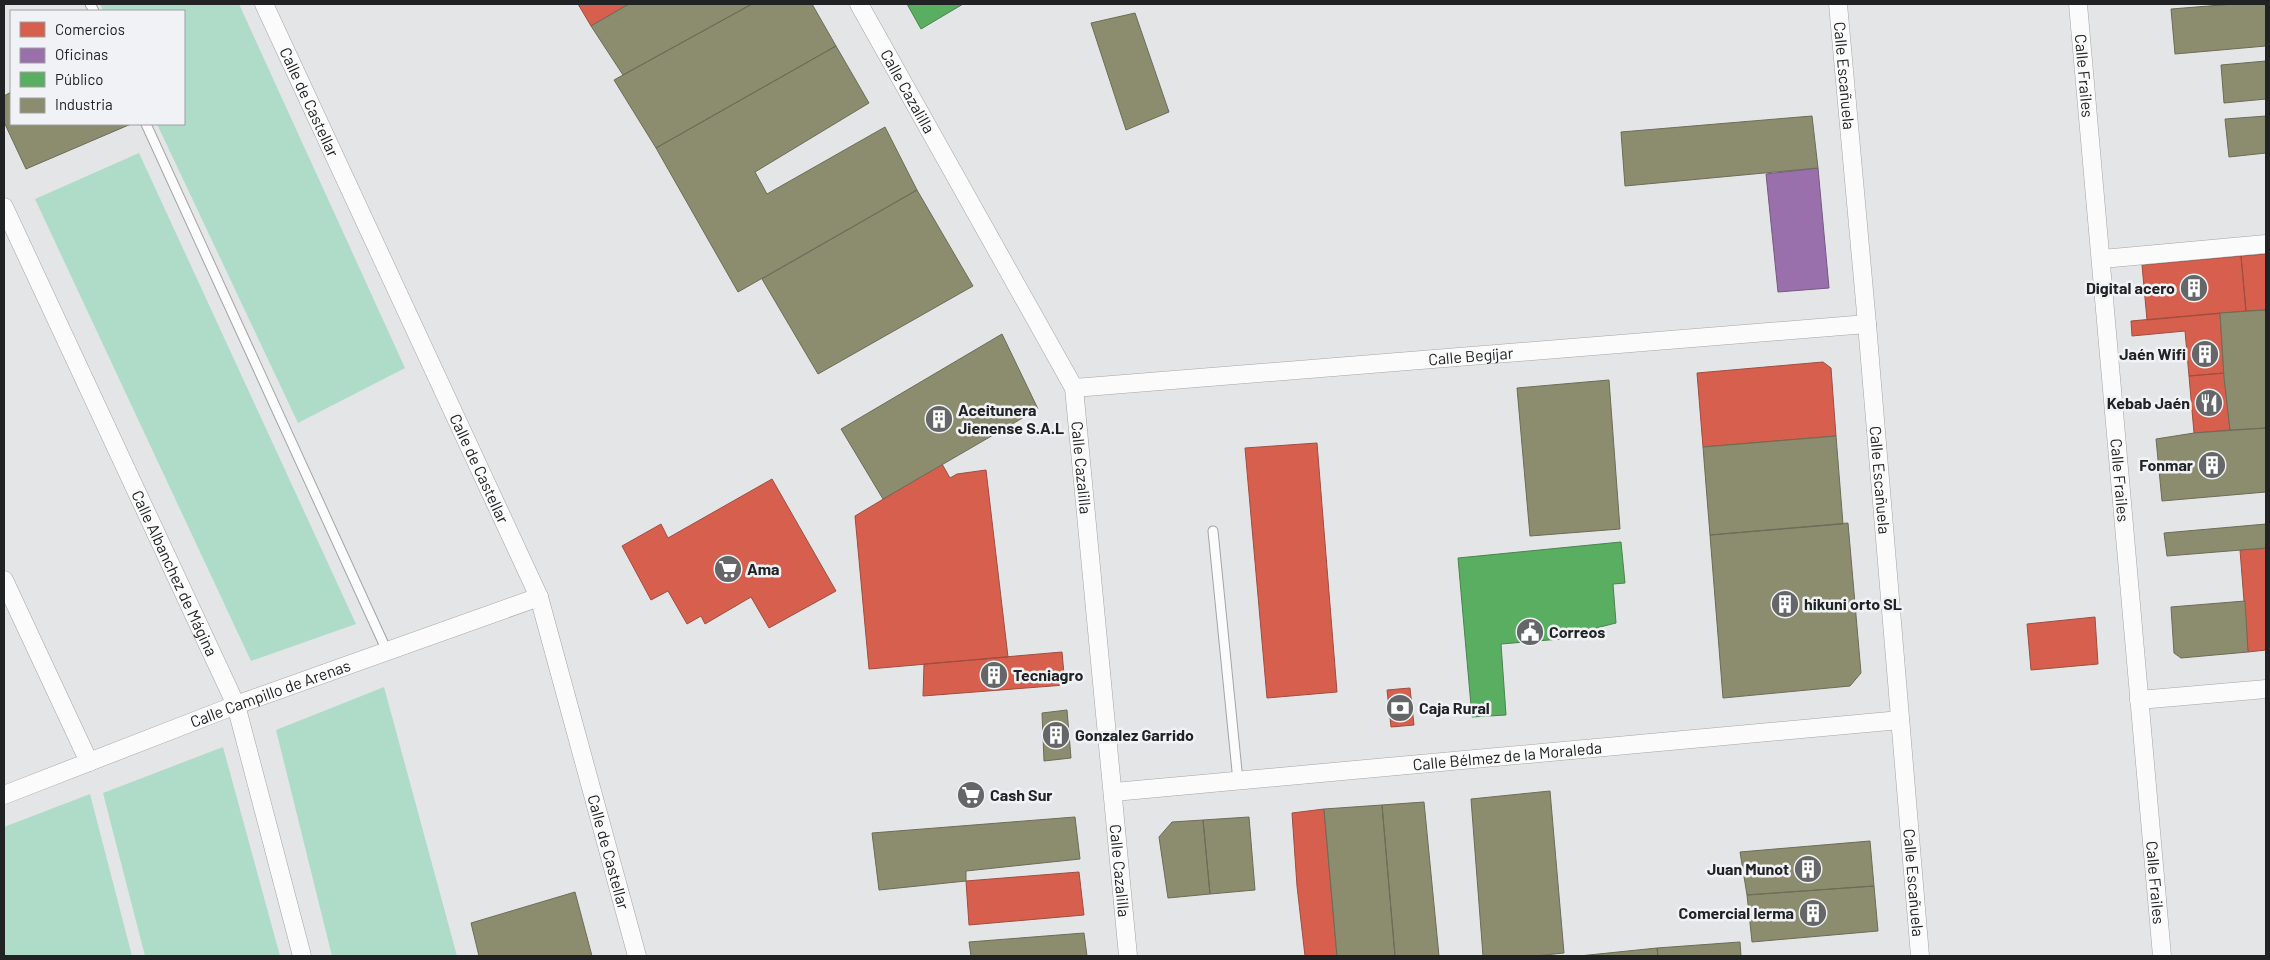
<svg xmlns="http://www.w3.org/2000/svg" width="2270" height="960" font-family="Barlow,sans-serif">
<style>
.green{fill:#aedcc8}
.shops{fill:#d6604d;stroke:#a04d40}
.offices{fill:#9970ab;stroke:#755982}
.public{fill:#5aae61;stroke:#49844e}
.industry{fill:#8c8c6e;stroke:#6c6c58}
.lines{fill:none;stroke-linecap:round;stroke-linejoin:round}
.service-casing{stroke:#a3a4a5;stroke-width:11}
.minor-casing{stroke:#a3a4a5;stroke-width:19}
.service{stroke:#fbfbfb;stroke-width:9}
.minor{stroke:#fbfbfb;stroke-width:18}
.labels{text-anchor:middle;stroke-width:5;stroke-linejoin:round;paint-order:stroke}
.street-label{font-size:16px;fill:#212223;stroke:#f0f2f5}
.poi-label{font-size:16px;font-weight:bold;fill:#212223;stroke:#f0f2f5;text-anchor:start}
</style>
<rect width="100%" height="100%" fill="#e4e5e7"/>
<!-- green -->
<path class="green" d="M100 4H239L405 368 298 423 157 124H184V11H103Z
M139 153 356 624 251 661 35 199Z
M384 687 457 956H332L276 730Z
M223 747 280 956H145L103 793Z
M90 794 132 956H4V827Z"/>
<!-- shops -->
<path class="shops" d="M578 4H629L591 26Z
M2266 254V310L2246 311 2241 256Z
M2241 256 2246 311 2147 320 2142 265Z
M2220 313 2224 373 2189 376 2185 331 2132 336 2131 321Z
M1823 362 1831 368 1836 436 1703 447 1697 373Z
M2224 373 2230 430 2194 433 2189 376Z
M1317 443 1337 692 1267 698 1245 448Z
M942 464 950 478 957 474 986 470 1008 657 869 669 855 516Z
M772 479 836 591 769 628 751 597 705 624 701 616 687 624 668 591 651 600 622 546 661 524 668 538Z
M2266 548V650L2248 652 2240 550Z
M2095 617 2098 664 2031 670 2027 624Z
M1062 652 1065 685 923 696 924 664Z
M1410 688 1414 725 1391 727 1387 690Z
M1324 809 1337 956H1305L1297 886 1292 813Z
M1079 872 1084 915 969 925 966 881Z"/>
<!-- offices -->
<path class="offices" d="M1818 168 1829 288 1778 292 1766 174Z"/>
<!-- public -->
<path class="public" d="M907 4H963L921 29Z
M1621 542 1625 583 1613 584 1616 623 1596 628 1597 636 1501 644 1506 715 1472 717 1458 558Z"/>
<!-- industry -->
<path class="industry" d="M629 4H752L623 75 591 26Z
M752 4H812L836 46 656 148 614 80Z
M2234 4H2266V46L2175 54 2171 9Z
M1135 13 1169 112 1126 130 1091 23Z
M836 46 869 103 755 172 767 194 885 127 917 190 738 292 656 148Z
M2266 61V99L2224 103 2221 65Z
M11 92V124H131L26 169 4 122V96Z
M1812 116 1818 168 1625 186 1621 132Z
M2266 116V153L2229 157 2225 119Z
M917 190 973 286 818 374 762 279Z
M2266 310V428L2230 430 2224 377 2220 313Z
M1002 334 1038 409 883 499 841 429Z
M1609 380 1620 529 1530 536 1517 388Z
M2266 428V492L2162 501 2156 439 2194 433Z
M1836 436 1843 524 1710 535 1703 447Z
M1848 523 1861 673 1850 686 1723 698 1710 535Z
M2266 524V548L2167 556 2164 533Z
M2245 601 2248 652 2181 658 2174 653 2171 607Z
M1067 710 1071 758 1044 761 1042 713Z
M1550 791 1564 953 1535 956H1483L1471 799Z
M1424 802 1439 956H1395L1382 805Z
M1382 805 1395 956H1337L1324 809Z
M1075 817 1080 859 966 871V881L879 890 872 833Z
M1249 817 1255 890 1210 894 1203 820Z
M1203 820 1210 894 1168 898 1159 837 1172 822Z
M1870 841 1874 886 1747 895 1740 852Z
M1874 886 1878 931 1752 942 1747 895Z
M575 892 592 956H479L471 923Z
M1084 933 1087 956H971L969 942Z
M1740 942 1741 956H1658L1657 948Z
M1657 948 1658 956H1579Z"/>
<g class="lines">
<defs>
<path id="service" d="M90 4 94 11
M146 124 387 651
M1213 531 1238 781"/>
<g id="minor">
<path id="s1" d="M264 4 539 597 637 956"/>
<path id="s2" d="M859 4 1074 388 1128 956"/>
<path id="s3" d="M1838 4 1867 324 1920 956"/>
<path id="s4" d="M2078 4 2162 956"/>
<path id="s5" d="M4 207 236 705 302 956"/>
<path d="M2102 259 2266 244"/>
<path id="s6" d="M1074 388 1867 324"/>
<path d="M4 580 89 762"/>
<path d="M2139 700 2266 689"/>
<path id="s7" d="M1114 792 1900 720"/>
<path id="s8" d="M4 795 236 705 539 597"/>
</g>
</defs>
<!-- service casing -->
<use href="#service" class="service-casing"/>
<!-- minor casing -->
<use href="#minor" class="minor-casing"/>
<!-- service -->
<use href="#service" class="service"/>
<!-- minor -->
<use href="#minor" class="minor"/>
</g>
<!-- icons -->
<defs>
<symbol id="building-disc" viewBox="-11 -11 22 22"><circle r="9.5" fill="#656668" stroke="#f0f2f5"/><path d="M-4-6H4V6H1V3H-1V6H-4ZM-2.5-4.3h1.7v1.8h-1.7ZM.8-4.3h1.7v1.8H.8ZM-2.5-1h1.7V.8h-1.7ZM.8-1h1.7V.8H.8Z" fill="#fff"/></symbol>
<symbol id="restaurant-disc" viewBox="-11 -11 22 22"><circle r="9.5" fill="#656668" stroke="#f0f2f5"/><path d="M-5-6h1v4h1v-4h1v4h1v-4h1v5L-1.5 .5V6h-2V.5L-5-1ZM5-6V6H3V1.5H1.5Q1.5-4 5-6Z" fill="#fff"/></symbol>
<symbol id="supermarket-disc" viewBox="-11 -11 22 22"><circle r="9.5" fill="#656668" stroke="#f0f2f5"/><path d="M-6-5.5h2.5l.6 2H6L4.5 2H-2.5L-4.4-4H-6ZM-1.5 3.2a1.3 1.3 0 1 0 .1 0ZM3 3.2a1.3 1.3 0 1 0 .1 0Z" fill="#fff"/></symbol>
<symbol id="civic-disc" viewBox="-11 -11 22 22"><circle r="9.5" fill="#656668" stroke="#f0f2f5"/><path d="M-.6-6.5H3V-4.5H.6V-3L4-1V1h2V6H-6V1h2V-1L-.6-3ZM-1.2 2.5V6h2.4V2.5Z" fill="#fff"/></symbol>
<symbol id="bank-disc" viewBox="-11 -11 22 22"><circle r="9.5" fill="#656668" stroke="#f0f2f5"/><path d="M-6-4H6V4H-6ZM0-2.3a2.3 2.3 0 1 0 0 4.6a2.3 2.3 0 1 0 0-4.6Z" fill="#fff"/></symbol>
</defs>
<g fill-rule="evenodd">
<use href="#building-disc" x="2178" y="272" width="32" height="32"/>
<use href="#building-disc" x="2189" y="338" width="32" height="32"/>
<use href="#restaurant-disc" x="2193" y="387" width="32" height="32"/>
<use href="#building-disc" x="923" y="403" width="32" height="32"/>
<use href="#building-disc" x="2196" y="449" width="32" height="32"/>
<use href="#supermarket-disc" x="712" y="553" width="32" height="32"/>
<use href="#building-disc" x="1769" y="588" width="32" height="32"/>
<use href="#civic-disc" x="1514" y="616" width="32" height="32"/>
<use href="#building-disc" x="978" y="659" width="32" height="32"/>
<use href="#bank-disc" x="1384" y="692" width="32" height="32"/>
<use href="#building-disc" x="1040" y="719" width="32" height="32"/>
<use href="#supermarket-disc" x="955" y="779" width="32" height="32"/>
<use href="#building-disc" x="1792" y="853" width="32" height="32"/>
<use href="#building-disc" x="1797" y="897" width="32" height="32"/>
</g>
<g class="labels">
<!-- street labels -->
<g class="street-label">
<text dy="6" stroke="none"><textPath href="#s3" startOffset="72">Calle Escañuela</textPath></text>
<text dy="6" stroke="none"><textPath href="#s4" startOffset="72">Calle Frailes</textPath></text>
<text dy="6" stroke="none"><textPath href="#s2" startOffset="100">Calle Cazalilla</textPath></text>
<text dy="6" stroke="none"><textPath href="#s1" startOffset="108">Calle de Castellar</textPath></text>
<text dy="6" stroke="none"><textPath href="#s6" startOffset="398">Calle Begíjar</textPath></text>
<text dy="6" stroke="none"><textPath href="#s2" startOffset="520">Calle Cazalilla</textPath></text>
<text dy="6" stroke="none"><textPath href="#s1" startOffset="512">Calle de Castellar</textPath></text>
<text dy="6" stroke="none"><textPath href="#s3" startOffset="478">Calle Escañuela</textPath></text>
<text dy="6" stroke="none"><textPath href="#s4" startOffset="478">Calle Frailes</textPath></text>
<text dy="6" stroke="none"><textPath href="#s5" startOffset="404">Calle Albanchez de Mágina</textPath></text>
<text dy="6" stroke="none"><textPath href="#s8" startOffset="285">Calle Campillo de Arenas</textPath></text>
<text dy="6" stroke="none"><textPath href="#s7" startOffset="395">Calle Bélmez de la Moraleda</textPath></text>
<text dy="6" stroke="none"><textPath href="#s1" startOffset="918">Calle de Castellar</textPath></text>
<text dy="6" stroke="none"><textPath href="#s2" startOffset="925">Calle Cazalilla</textPath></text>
<text dy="6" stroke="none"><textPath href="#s3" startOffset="882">Calle Escañuela</textPath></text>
<text dy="6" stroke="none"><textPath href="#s4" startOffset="882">Calle Frailes</textPath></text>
</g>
<!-- poi labels -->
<g class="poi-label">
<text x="2175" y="294" text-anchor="end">Digital acero</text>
<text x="2186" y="360" text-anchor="end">Jaén Wifi</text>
<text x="2190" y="409" text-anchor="end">Kebab Jaén</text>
<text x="958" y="416">Aceitunera<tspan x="958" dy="18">Jienense S.A.L</tspan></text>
<text x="2193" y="471" text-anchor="end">Fonmar</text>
<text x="747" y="575">Ama</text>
<text x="1804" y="610">hikuni orto SL</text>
<text x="1549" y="638">Correos</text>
<text x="1013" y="681">Tecniagro</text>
<text x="1419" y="714">Caja Rural</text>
<text x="1075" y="741">Gonzalez Garrido</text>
<text x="990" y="801">Cash Sur</text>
<text x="1789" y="875" text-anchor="end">Juan Munot</text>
<text x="1794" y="919" text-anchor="end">Comercial lerma</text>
</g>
</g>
<!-- border -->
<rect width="2270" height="960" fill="none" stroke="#212223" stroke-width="10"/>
<!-- legend -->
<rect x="10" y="10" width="175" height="115" fill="#f0f2f5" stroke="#9d9fa1"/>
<rect x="20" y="22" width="25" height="15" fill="#d6604d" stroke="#9d9fa1"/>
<text x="55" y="35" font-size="15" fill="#212223">Comercios</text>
<rect x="20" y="48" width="25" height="15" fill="#9970ab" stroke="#9d9fa1"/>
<text x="55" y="60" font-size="15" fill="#212223">Oficinas</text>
<rect x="20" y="72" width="25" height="15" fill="#5aae61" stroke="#9d9fa1"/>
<text x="55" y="85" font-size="15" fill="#212223">Público</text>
<rect x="20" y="98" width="25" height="15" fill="#8c8c6e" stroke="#9d9fa1"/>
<text x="55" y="110" font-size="15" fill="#212223">Industria</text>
</svg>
